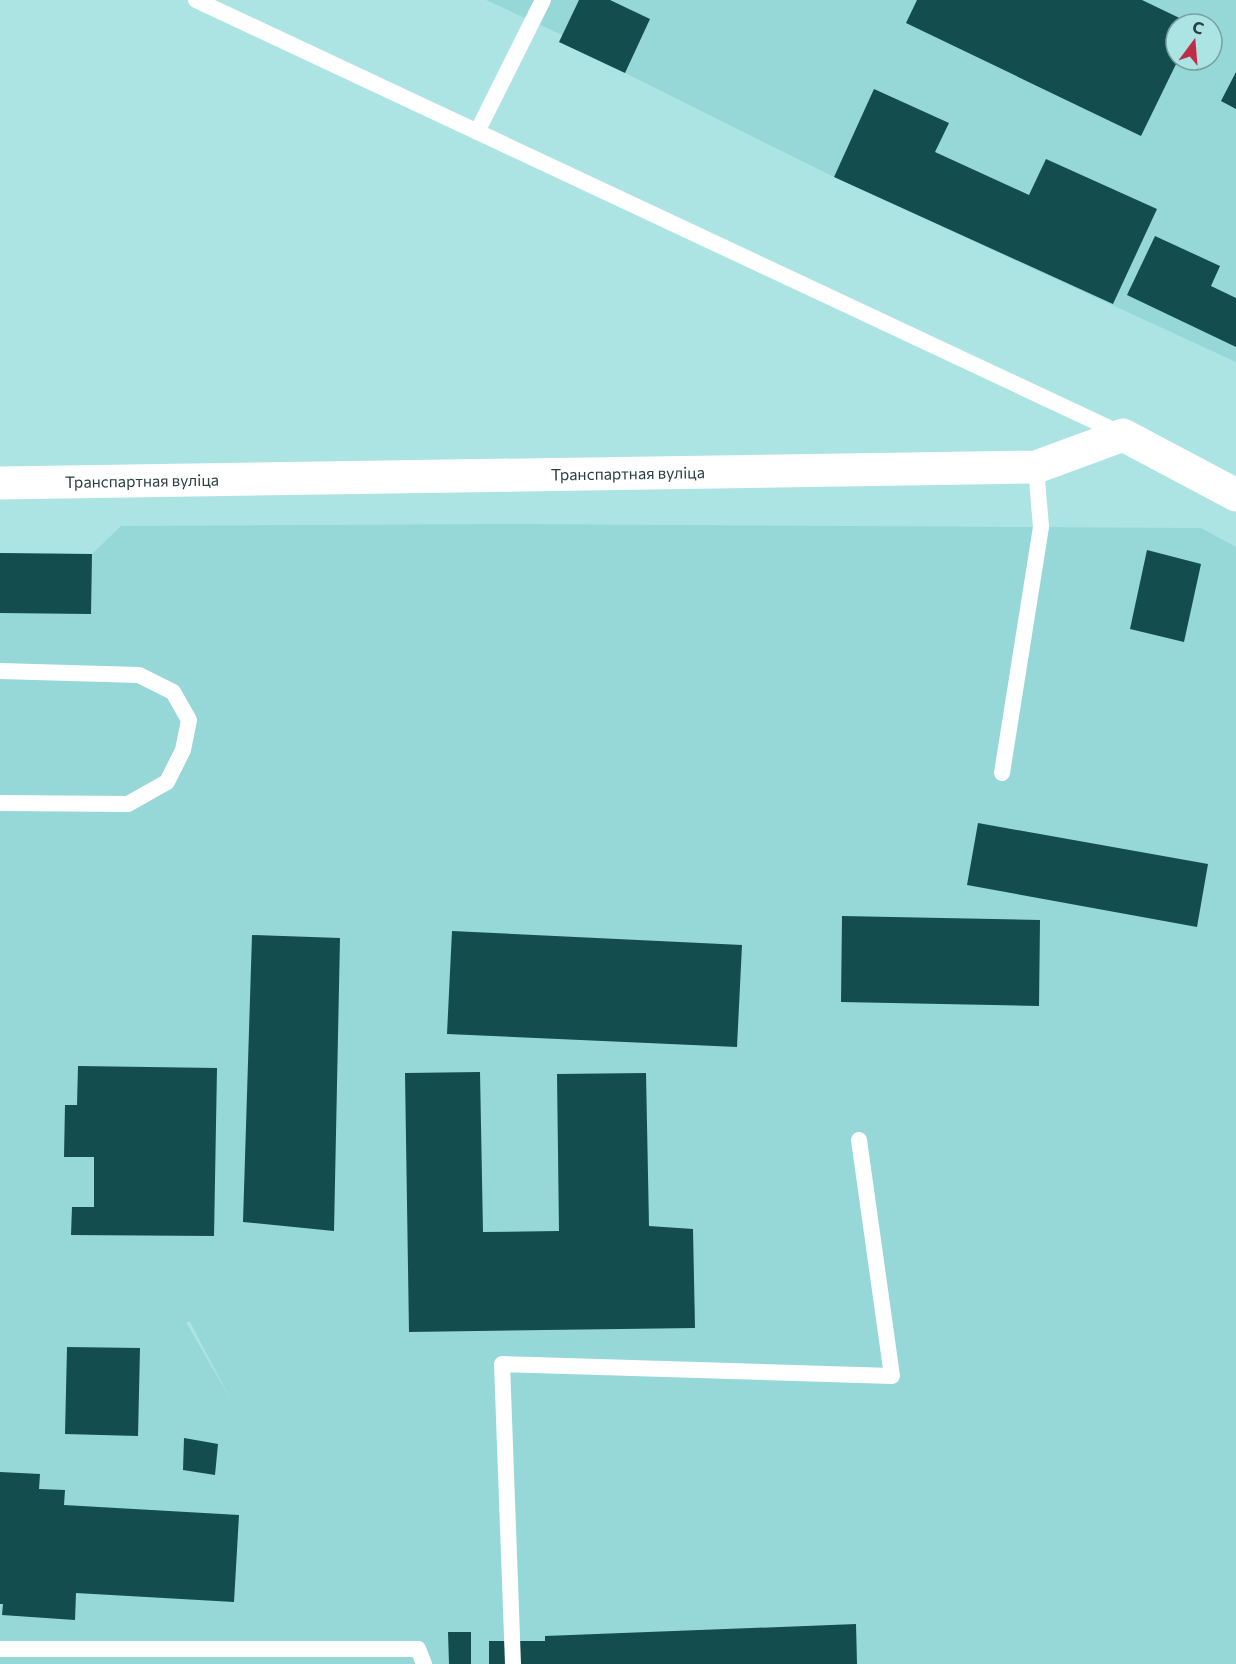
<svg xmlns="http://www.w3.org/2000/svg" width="1236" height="1664" font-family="Commissioner,sans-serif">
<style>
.built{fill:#96d7d7;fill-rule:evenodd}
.building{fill:#144d4d}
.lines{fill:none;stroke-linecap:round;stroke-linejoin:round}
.service{stroke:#fff;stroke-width:16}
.minor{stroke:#fff;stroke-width:33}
.labels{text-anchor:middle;stroke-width:6;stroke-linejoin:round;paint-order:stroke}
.street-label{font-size:16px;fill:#294040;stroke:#ace4e3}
</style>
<rect width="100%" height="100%" fill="#ace4e3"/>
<!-- built -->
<path class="built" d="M486 0H1236V362L834 177 625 73 562 35ZM1176 24H1212V60H1176Z
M515 524 1201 528 1236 547V1664H0V553L92 554 121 526ZM186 1322H190L232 1402Z"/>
<!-- building -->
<path class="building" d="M579 0H610L650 19 625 73 559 42Z
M917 0H1142L1192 24H1176L1178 60 1141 136 906 23Z
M1236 72V109L1221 101Z
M874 89 949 123 935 152 1029 195 1046 159 1157 209 1113 304 834 177Z
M1155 236 1220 266 1211 286 1236 298V347L1127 295Z
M1147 550 1201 564 1184 642 1130 629Z
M0 553 92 554 91 614 0 613Z
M978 823 1208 864 1197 927 967 885Z
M842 916 1040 920 1039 1006 841 1002Z
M452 931 742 945 737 1047 447 1034Z
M252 935 340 938 334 1231 243 1222Z
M78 1066 217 1068 214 1236 71 1235 72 1207H94V1157H64L65 1105H77Z
M480 1072 483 1232 559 1231 557 1074 646 1073 649 1226 693 1229 695 1328 409 1332 405 1073Z
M67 1347 140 1348 138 1436 65 1434Z
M184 1438 218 1444 215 1475 183 1470Z
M0 1472 40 1474 39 1489 65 1490 64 1505 239 1515 234 1602 76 1593 75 1620 2 1615 3 1604H0Z
M856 1624 857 1664H489V1641H545V1636Z
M448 1632H471V1664H449Z"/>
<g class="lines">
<!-- service -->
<path class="service" d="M196 0 1122 434
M477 132 543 0
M0 671 139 675 173 692 189 720 183 750 167 782 128 804 0 803
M1002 773 1041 527 1036 467
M0 1649H418L424 1664
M513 1664 502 1364 892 1376 859 1140"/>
<!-- minor -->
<path class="minor" id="s1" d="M0 483 1036 467 1123 435 1236 495"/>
</g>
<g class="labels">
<!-- street labels -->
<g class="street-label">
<text dy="6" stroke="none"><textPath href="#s1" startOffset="628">Транспартная вуліца</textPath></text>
<text dy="6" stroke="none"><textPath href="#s1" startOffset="142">Транспартная вуліца</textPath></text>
</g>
</g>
<!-- north arrow -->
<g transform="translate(1194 42) rotate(16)"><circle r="28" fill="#ace4e3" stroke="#78a2a2" stroke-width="1.5"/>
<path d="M0-4.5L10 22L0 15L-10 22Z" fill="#be2d48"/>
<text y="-9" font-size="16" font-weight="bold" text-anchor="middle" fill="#294040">С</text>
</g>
</svg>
